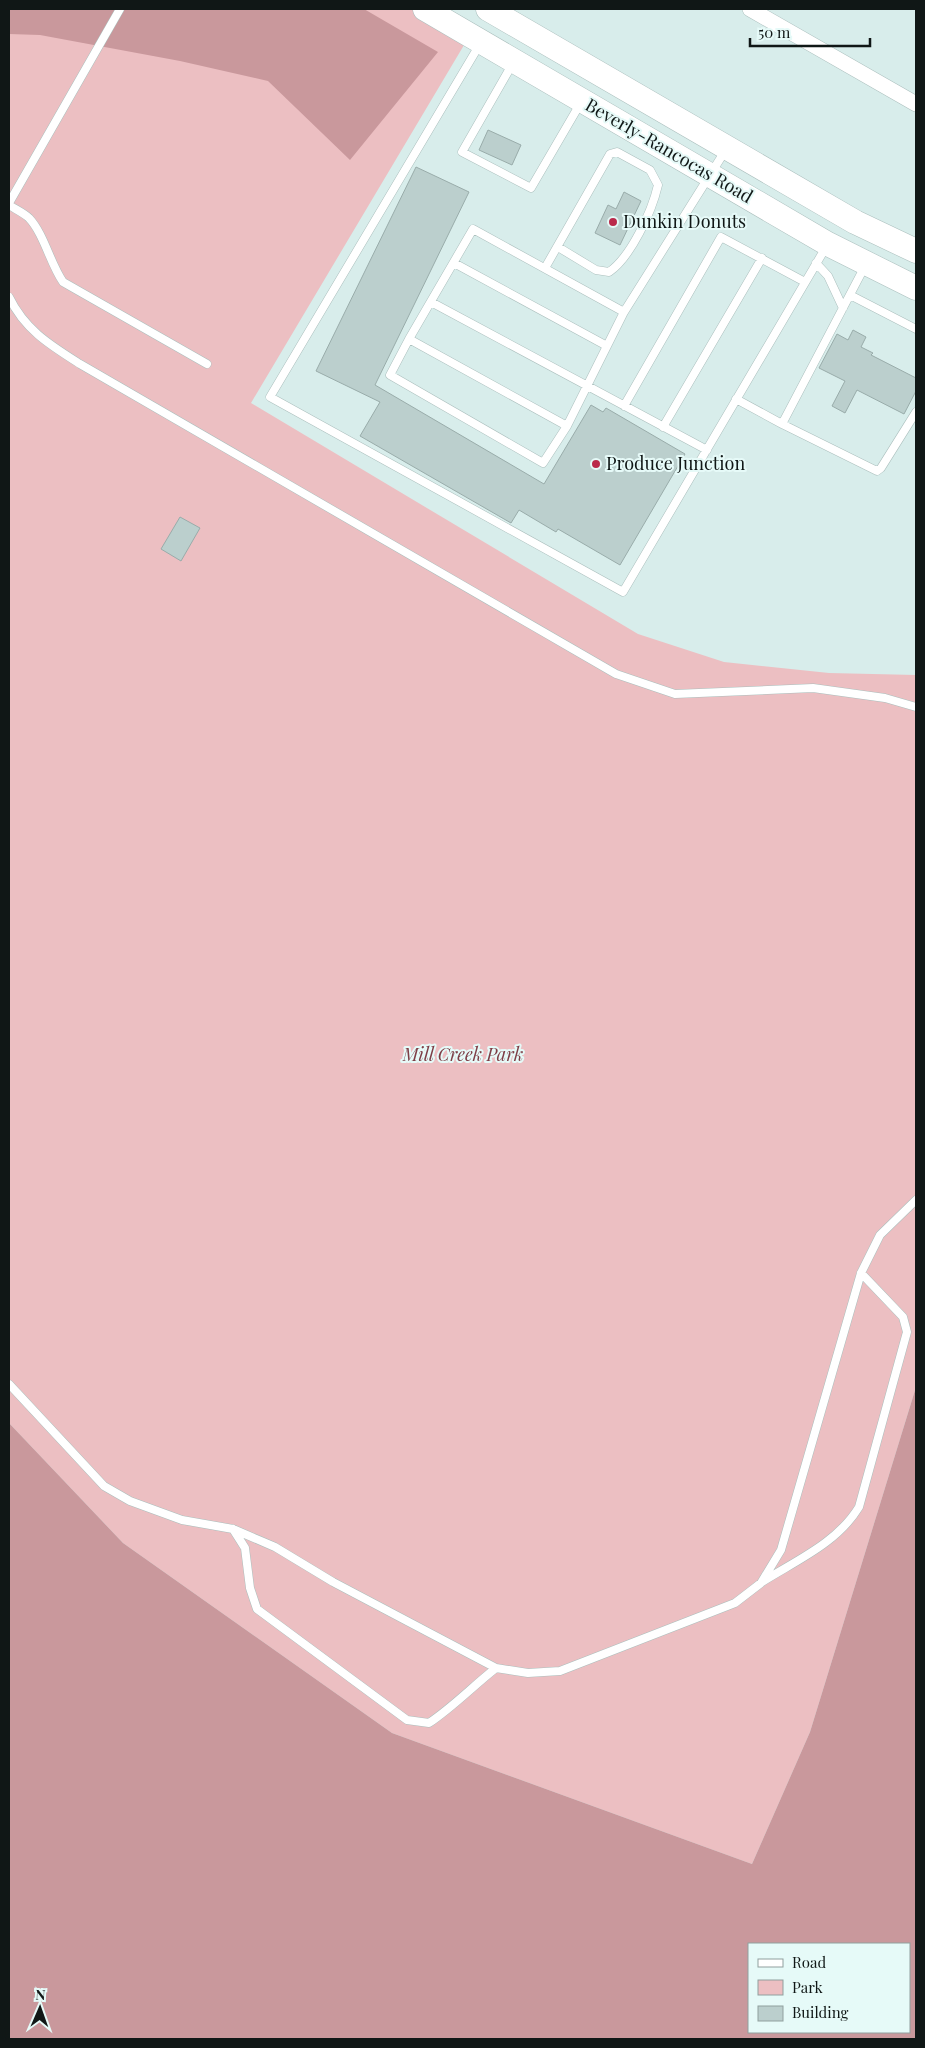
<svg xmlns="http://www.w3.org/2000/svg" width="925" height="2048" font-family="'Playfair Display',serif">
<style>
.green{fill:#ecbfc2}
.forest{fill:#c9989c;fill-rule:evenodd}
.building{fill:#bbcfcd;stroke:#99acaa}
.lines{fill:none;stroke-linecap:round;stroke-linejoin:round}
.service-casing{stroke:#abbfbd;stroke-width:9}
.minor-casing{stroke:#abbfbd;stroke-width:16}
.primary-casing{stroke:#abbfbd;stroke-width:25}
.service{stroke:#fff;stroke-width:8}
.minor{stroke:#fff;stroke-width:15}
.primary{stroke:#fff;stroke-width:24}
.poi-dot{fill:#ba294a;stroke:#e6faf8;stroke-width:2}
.labels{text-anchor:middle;stroke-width:4;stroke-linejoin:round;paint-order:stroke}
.street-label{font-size:18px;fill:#101716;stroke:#e6faf8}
.poi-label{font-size:18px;fill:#101716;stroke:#e6faf8;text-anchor:start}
.park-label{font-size:18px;font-style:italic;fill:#7e3e46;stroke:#e6faf8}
</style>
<rect width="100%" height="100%" fill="#d8edeb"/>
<!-- green -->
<path class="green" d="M9 9H427L470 35 251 403 638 634 724 662 829 673 916 675V1387L810 1732 752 1864 392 1733 123 1543 9 1423Z"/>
<!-- forest -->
<path class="forest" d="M9 9H364L438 52 350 160 268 81 180 61 40 35 9 34Z
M916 1387V2039H9V1423L123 1543 392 1733 752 1864 810 1732ZM749 1944H909V2032H749Z"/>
<!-- building -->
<path class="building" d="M488 130 521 145 512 165 479 150Z
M416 167 469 192 375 385 544 484 591 405 603 412 606 408 685 454 620 565 558 529 556 532 519 510 511 523 360 436 380 402 316 371Z
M624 192 641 201 620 245 595 233 608 205 616 209Z
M853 330 866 337 861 347 873 353 871 355 916 378V391L904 414 857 390 845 413 832 406 845 381 819 368 837 334 848 340Z
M180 517 200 528 181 561 161 549Z"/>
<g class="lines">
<defs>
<path id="service" d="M480 44 270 397 623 592 826 247
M513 63 462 152 531 188 580 104
M9 203 120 9
M9 205C15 209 24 213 29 218 44 234 50 263 63 282L207 364
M454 263 607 346
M816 263 828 276 843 308
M545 268 610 154 617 152 650 170 658 185C652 211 631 257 609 272L596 270 558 247
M850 295 916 329
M9 297C25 330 50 345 80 364L616 674 675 694 813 688 885 698 916 707
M431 302 707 450
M624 312 473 229 409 339 567 426 624 312 725 151
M409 339 390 375 543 463 567 426
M736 399 782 424 865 266
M624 406 721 237 805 282
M782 424 877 471 881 468 916 412
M663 427 762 258
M9 1384 104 1486 130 1501 182 1520 233 1529 275 1547 333 1582 496 1668 528 1673 560 1671 735 1603 761 1583 781 1550 861 1273 880 1235 916 1200
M233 1529 245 1548 250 1588 257 1609 407 1720 429 1723C453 1707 473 1686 496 1668
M762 1582C797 1560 837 1543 859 1507L907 1332 903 1317 861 1273"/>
<path id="minor" d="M750 9 916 104"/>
<path id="primary" d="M425 9 828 244 916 288
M488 9 855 222 916 251"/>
</defs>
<!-- service casing -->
<use href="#service" class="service-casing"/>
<!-- minor casing -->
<use href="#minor" class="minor-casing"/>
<!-- primary casing -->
<use href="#primary" class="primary-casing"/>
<!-- service -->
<use href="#service" class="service"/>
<!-- minor -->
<use href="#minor" class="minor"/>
<!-- primary -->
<use href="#primary" class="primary"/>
</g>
<!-- markers -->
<g class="poi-dot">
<circle cx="613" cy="222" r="5"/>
<circle cx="596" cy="464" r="5"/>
</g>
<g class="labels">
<!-- street labels -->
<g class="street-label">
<text transform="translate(669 151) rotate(30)" y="6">Beverly-Rancocas Road</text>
</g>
<!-- poi labels -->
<g class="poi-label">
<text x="623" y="228">Dunkin Donuts</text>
<text x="606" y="470">Produce Junction</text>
</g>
<!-- park labels -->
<g class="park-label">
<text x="463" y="1061">Mill Creek Park</text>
</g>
</g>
<!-- border -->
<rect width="925" height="2048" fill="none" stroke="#101716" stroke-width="20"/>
<!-- legend -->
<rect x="748" y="1943" width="162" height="90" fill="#e6faf8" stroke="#909f9e"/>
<rect x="758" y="1959" width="25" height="8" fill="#ffffff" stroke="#909f9e"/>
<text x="792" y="1968" font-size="15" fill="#101716">Road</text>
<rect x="758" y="1980" width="25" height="15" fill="#ecbfc2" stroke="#909f9e"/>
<text x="792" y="1993" font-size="15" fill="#101716">Park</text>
<rect x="758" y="2006" width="25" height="15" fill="#bbcfcd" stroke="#909f9e"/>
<text x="792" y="2018" font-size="15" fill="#101716">Building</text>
<!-- north arrow -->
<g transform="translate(40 2008) rotate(2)" stroke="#e6faf8" stroke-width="4" paint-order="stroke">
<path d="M0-4L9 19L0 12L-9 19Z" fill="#101716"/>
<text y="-8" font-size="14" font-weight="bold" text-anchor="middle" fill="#101716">N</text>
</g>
<!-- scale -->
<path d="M750 38v8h120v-8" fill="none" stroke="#101716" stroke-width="2.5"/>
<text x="758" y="38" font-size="15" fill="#101716" stroke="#e6faf8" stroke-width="4" paint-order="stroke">50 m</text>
</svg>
